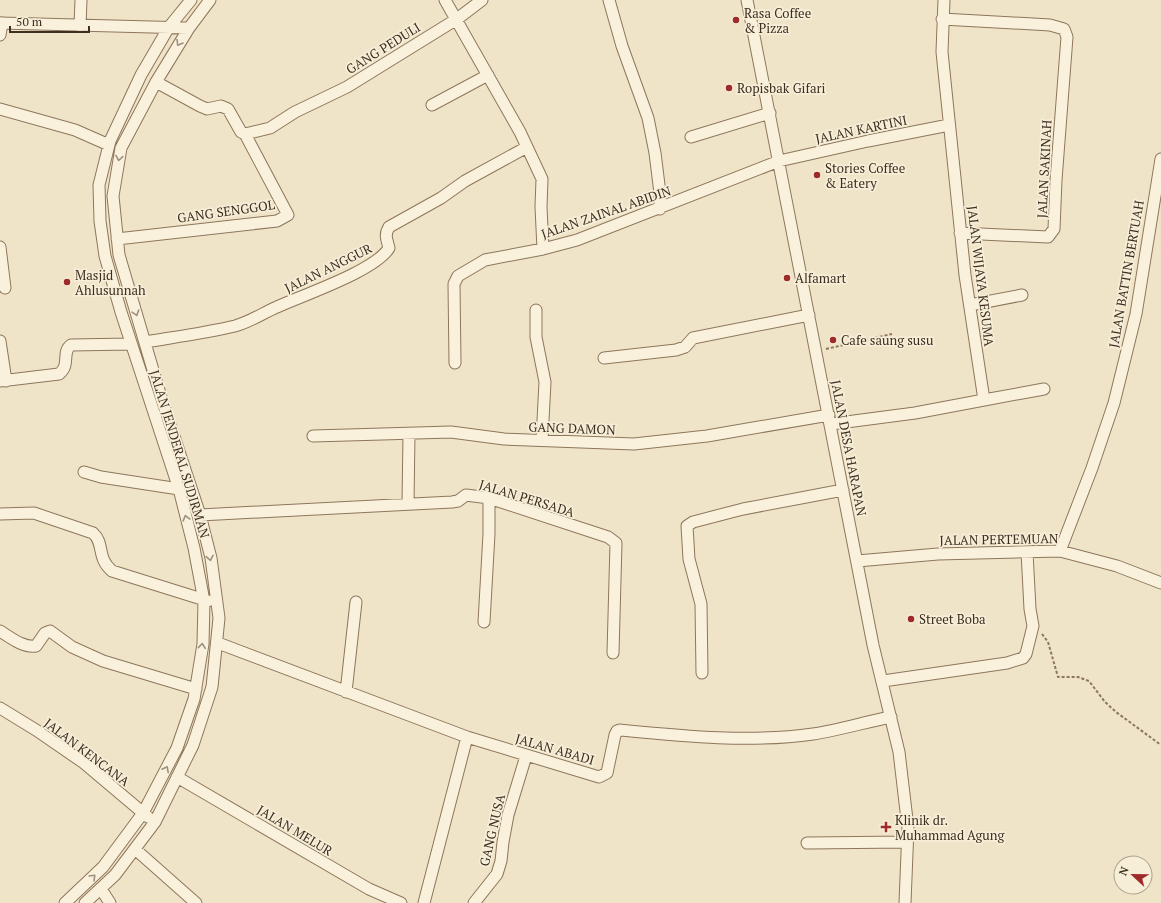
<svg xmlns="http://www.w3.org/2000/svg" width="1161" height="903" font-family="'PT Serif',serif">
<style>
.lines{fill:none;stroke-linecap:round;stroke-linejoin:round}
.minor-casing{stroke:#8d765c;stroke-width:13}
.path{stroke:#8d765c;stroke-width:2;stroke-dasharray:3 2;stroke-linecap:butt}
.minor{stroke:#faf1dc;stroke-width:11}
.oneway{stroke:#9c907e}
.poi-dot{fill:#9e2a2b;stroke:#f7eed8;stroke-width:1.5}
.labels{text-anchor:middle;stroke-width:3.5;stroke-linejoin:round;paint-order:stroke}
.poi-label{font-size:13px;fill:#3d2e20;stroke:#f7eed8;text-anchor:start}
.street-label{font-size:13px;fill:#3d2e20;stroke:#f7eed8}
</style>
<rect width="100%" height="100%" fill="#f0e4c8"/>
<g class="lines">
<defs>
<path id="minor" d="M445 0 520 132 542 179 541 207 543 249
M609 0 622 46 648 118 655 153 660 193V209
M747 0 873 645 899 752 908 828 905 903
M942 19 1050 25 1064 29 1067 37 1056 180 1054 229 1048 237 960 233
M0 23 189 28
M80 26 81 0
M0 35 2 23
M432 105 488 75
M0 109 75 130 109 145
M245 134 270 128 295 112 347 87 457 19 482 0
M691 137 770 113
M117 239 277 221 288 215 245 134 241 132 228 109 221 106 207 109 200 106 156 82
M0 247 5 288
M970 305 1022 295
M536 310V337L545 382 542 440
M0 341 6 381
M145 342C175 337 206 333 235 326 250 322 263 313 277 307 303 295 375 271 389 248 387 240 384 235 389 227L441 198 465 181 527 147
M604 358 676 350 685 347 693 338 809 315
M455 363 454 284 458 276 485 260 543 249 577 240 779 161 868 141 949 125
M0 381 59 374C71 365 61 352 71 345L131 344
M984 400 1044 389
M831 424 915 413 984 400 965 275 942 52 944 0
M313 436 451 432 504 439 634 444 707 436 829 415
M84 472 101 477 179 489
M408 504 409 434
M0 514 34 513 93 533C105 544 96 557 112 571L208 601
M200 515 452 502 458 501 466 495 489 498 608 537 616 543 613 653
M1060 551 1092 468 1114 403 1136 314 1161 159
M857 561 938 554 1060 551 1117 566 1161 583
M484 622 489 534V498
M0 631C10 637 23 648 36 646L45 633 50 631 72 647 103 661 196 689
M218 643 467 737 599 777 607 773 615 735 617 731 620 730C682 736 751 743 813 734 839 730 865 722 891 717
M702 673 701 604 689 559 687 526 693 522 743 509 843 490
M883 681 1007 663 1023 658 1026 654 1033 626 1030 609 1027 552
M346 692 356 602
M0 708 36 730 84 763 148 817
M177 777 369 889 401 903
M807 843 906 842
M135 849 196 903
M101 889 110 903
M65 903 103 867 143 813 177 748 194 699 203 644 204 601 194 548 179 489 121 312 105 256 100 221 99 185 110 141 141 75 169 27 191 0
M85 903 115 875 155 822 193 745 212 687 219 618 211 558 200 515 161 397 119 255 113 196 121 148 156 82 189 28 210 0
M424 903 467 737
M474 903 497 874 501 861 503 842 508 815 526 756"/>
</defs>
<!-- minor casing -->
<use href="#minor" class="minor-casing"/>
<!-- path -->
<path class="path" d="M826 349 892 334
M1042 634 1048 642 1058 677H1078L1089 681 1105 702 1116 712 1161 745"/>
<!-- minor -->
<use href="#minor" class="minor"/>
</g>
<!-- one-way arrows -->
<defs><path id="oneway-chevron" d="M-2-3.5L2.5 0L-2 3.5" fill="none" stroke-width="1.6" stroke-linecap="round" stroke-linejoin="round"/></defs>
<g class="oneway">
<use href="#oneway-chevron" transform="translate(179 43) rotate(121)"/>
<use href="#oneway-chevron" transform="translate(119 158) rotate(99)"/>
<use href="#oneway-chevron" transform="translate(136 313) rotate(73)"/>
<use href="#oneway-chevron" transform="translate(186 518) rotate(-105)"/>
<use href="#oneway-chevron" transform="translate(210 558) rotate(79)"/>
<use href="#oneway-chevron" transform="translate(202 646) rotate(-84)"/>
<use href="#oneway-chevron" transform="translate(166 769) rotate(-63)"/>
<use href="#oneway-chevron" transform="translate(93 877) rotate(-45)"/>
</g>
<!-- markers -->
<g class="poi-dot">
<circle cx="736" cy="20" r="4"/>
<circle cx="729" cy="88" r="4"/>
<circle cx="817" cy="175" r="4"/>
<circle cx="787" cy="278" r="4"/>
<circle cx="67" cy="282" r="4"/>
<circle cx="833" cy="340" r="4"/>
<circle cx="911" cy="619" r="4"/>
<path d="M884 821h4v4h4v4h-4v4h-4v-4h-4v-4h4z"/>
</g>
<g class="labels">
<!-- poi labels -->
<g class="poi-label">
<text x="744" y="18">Rasa Coffee<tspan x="744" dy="15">&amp; Pizza</tspan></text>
<text x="737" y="93">Ropisbak Gifari</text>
<text x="825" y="173">Stories Coffee<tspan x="825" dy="15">&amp; Eatery</tspan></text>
<text x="75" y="280">Masjid<tspan x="75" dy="15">Ahlusunnah</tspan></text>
<text x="795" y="283">Alfamart</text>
<text x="841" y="345">Cafe saung susu</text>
<text x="919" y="624">Street Boba</text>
<text x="895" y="825">Klinik dr.<tspan x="895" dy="15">Muhammad Agung</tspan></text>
</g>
<!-- street labels -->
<g class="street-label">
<text transform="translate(383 48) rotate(-32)" y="5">GANG PEDULI</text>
<text transform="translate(861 129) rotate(-12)" y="5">JALAN KARTINI</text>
<text transform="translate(1044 169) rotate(-87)" y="5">JALAN SAKINAH</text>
<text transform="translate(226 211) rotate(-8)" y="5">GANG SENGGOL</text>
<text transform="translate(606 212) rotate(-19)" y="5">JALAN ZAINAL ABIDIN</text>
<text transform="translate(328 268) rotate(-26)" y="5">JALAN ANGGUR</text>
<text transform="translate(1126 274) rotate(-80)" y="5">JALAN BATTIN BERTUAH</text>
<text transform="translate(981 276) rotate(83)" y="5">JALAN WIJAYA KESUMA</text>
<text transform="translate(572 428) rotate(2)" y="5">GANG DAMON</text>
<text transform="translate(849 448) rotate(79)" y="5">JALAN DESA HARAPAN</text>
<text transform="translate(180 454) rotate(73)" y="5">JALAN JENDERAL SUDIRMAN</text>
<text transform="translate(527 498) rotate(17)" y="5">JALAN PERSADA</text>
<text transform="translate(999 539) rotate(-1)" y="5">JALAN PERTEMUAN</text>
<text transform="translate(555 749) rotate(16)" y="5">JALAN ABADI</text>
<text transform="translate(87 752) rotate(37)" y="5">JALAN KENCANA</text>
<text transform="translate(295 830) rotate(31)" y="5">JALAN MELUR</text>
<text transform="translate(492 830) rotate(-77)" y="5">GANG NUSA</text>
</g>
</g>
<!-- north arrow -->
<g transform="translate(1133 875) rotate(292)"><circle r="19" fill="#f7eed8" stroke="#ada18e"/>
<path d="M0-3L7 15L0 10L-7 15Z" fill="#9e2a2b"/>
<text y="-6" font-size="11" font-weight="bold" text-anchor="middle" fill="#3d2e20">N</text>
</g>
<!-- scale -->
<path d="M10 26v6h79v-6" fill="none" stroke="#3d2e20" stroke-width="2"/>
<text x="16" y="26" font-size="12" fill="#3d2e20" stroke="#f7eed8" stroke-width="3" paint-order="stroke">50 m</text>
</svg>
